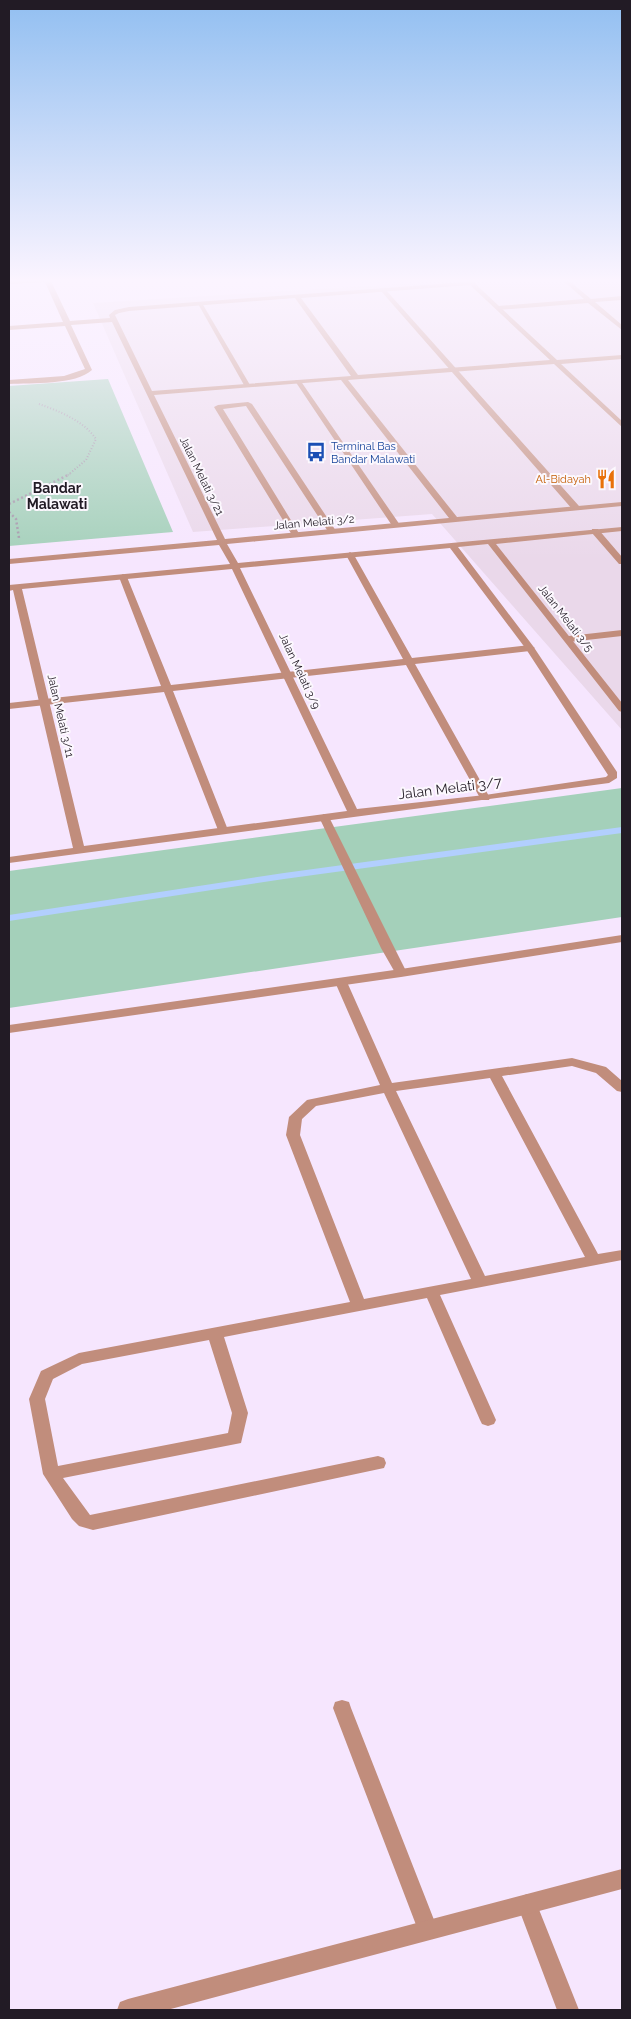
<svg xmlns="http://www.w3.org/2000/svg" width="631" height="2019" font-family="Raleway,sans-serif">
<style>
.commercial{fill:#ead8ea}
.green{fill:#a4d0ba}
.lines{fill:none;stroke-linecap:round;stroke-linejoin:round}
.stream{fill:#b2cffe;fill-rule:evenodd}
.path-far1{stroke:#a498aa;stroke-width:2;stroke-dasharray:1 2;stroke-linecap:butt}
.path{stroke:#a498aa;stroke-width:2.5;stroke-dasharray:2 2.5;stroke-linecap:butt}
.service{fill:#c18d7c;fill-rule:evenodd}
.minor{fill:#c18d7c;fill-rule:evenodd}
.labels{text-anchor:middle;stroke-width:4;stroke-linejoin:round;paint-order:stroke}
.far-transit-label{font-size:11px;fill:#164399;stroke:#fcf8fe;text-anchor:start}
.far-street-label{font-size:11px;fill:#221b25;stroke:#fcf8fe}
.far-food-label{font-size:11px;fill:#c56008;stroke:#fcf8fe;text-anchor:end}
.far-quarter-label{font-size:14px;font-weight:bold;fill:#221b25;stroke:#fcf8fe}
.street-label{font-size:14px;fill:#221b25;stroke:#fcf8fe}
</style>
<rect width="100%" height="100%" fill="#f6e6fe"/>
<!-- commercial -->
<path class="commercial" d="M449 279H622V730L432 514 193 532 93 303 450 281Z"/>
<!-- green -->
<path class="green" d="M108 379 173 532 9 546V386Z
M622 788V917L9 1008V871Z"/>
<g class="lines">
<!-- stream -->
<path class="stream" d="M622 827V833L284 879 9 921V915L284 873Z"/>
<!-- path-far1 -->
<path class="path-far1" d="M39 404C59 411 84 421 96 439L86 460 68 475"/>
<!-- path -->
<path class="path" d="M9 504 70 474
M9 512 16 519 19 538"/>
<!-- service -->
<path class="service" d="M561 279H567L591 299 622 296V300L595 302 622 325V330L588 303 498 310 495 308 498 306 584 299Z
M381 289H385L579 506V510H573L381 291Z
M197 302 202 303 250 385 249 386 244 385Z
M296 380H300L400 525 399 527H393L295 381Z
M248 402 252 404 336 531 335 533H329L246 406 223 409 300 535 296 537 292 535 214 407 218 405Z
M592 529H598L622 557V564H619L592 533Z
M350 552 354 555 412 658 530 645 535 648 530 651 415 664 490 798 489 800H481L480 798 406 665 173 691 228 830 223 833 218 830 164 692 9 709V703L161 686 119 577 123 574 127 577 171 685 403 659 346 555Z
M622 630V636L569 642 564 639 569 636Z
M324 814 329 817 407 973 405 976H397L381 948 319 817Z
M341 978 347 982 392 1083 572 1058 606 1067 622 1081V1092L617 1091 596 1073 572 1066 502 1076 598 1254 622 1250V1260L440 1295 496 1420 494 1424 488 1426 482 1424 480 1420 427 1298 224 1337 248 1413 241 1443 63 1478 90 1515 378 1456 384 1458 386 1463 384 1468 93 1530 79 1526 72 1519 43 1474 29 1399 41 1371 79 1353 350 1302 286 1135 289 1117 307 1100 380 1085 335 982ZM490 1078 585 1257 485 1276 396 1091ZM384 1093 471 1279 364 1299 300 1135 302 1119 316 1106ZM209 1340 232 1413 228 1433 58 1466 45 1399 53 1379 82 1364Z
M342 1700 349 1702 351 1708 438 1930 435 1937 428 1940 421 1937 418 1930 333 1708 335 1702Z
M527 1894 534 1897 579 2010H557L517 1904 520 1897Z"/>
<!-- minor -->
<path class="minor" d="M37 279H65L62 281H51L70 321 110 318 109 315 115 310 129 307 466 282 464 279H470L557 360 622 355V359L561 364 622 421V427L554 364 348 380 457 517 622 502V506L227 544 238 563 622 527V531L496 544 622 703V712L619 711 488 544 458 547 533 646 617 772V778L609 783 9 863V857L73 848 13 590 9 591V585L230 564 219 545 9 564V559L217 540 112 322 71 325 92 370C76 385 31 383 9 384V380L64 376 85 369 65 326 9 330V326L63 322 45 282 9 284V280ZM470 285 550 360 358 375 301 298ZM295 298 351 376 152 391 115 315 119 313 129 311ZM341 380 449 518 225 539 154 395ZM450 548 526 649 608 775 606 777 485 795 357 809 240 568ZM232 569 347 811 84 846 22 589Z
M622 935V942L401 977 9 1033V1025L401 969Z
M622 1869V1889L167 2010H117L120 2002 128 1999Z"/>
</g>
<!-- sky -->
<linearGradient id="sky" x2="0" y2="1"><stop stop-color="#92bff1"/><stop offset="0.5" stop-color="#fbf4ff"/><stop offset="1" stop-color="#fbf4ff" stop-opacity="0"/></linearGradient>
<rect width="631" height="561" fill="url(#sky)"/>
<!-- icons -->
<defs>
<symbol id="bus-bare" viewBox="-9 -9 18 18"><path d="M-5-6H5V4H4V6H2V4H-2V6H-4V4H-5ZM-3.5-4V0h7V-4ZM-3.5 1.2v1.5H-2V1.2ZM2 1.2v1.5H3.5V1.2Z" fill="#1a4fb4" stroke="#fcf8fe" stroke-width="2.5" paint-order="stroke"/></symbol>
<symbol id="restaurant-bare" viewBox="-9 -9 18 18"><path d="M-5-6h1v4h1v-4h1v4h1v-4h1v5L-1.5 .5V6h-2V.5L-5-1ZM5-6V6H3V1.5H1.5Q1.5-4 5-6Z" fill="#e8710a" stroke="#fcf8fe" stroke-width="2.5" paint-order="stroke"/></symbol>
</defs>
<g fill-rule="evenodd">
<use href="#bus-bare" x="302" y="438" width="28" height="28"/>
<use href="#restaurant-bare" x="592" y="465" width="28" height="28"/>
</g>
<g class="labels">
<!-- far-transit labels -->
<g class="far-transit-label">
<text x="331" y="450">Terminal Bas<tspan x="331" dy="13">Bandar Malawati</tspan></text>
</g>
<!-- far-street labels -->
<g class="far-street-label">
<text transform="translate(202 476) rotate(64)" y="4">Jalan Melati 3/21</text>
<text transform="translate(314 522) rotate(-5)" y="4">Jalan Melati 3/2</text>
<text transform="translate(566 618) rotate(52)" y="4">Jalan Melati 3/5</text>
<text transform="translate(300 671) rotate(65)" y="4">Jalan Melati 3/9</text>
<text transform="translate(61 716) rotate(77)" y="4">Jalan Melati 3/11</text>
</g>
<!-- far-food labels -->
<g class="far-food-label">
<text x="591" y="483">Al-Bidayah</text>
</g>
<!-- far-quarter labels -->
<g class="far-quarter-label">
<text x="57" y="493">Bandar<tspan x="57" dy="16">Malawati</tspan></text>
</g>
<!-- street labels -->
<g class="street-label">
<text transform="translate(450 788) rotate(-7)" y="5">Jalan Melati 3/7</text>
</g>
</g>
<!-- border -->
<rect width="631" height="2019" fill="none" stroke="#221b25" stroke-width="20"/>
</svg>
